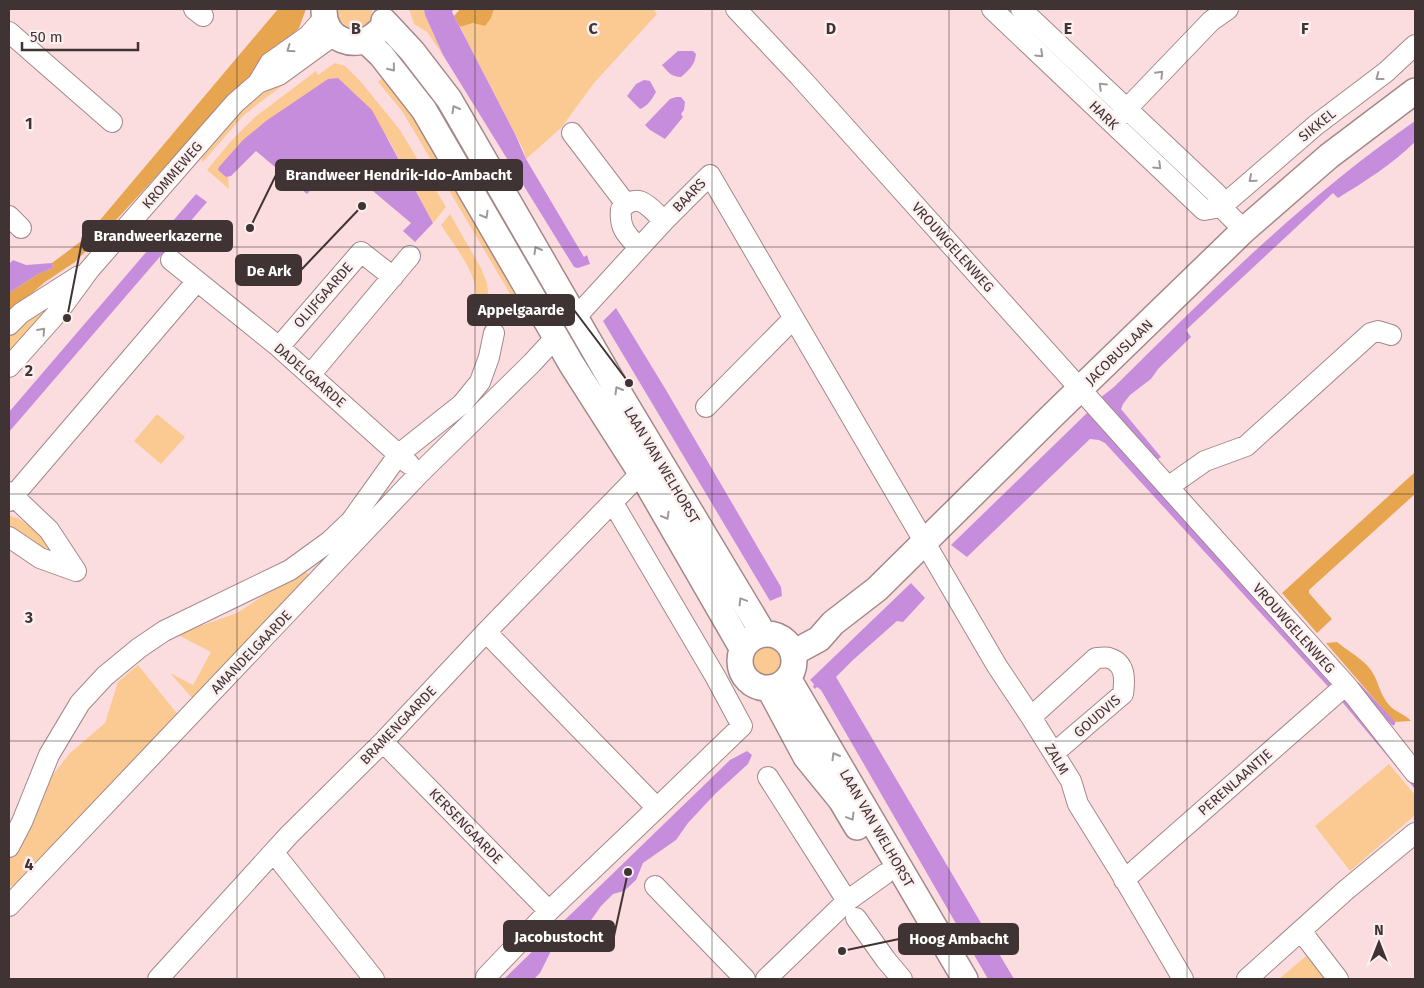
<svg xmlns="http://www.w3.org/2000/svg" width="1424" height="988" font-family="'Fira Sans',sans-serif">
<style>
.green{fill:#faca92}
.forest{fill:#e8a54f}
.water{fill:#c78ddd}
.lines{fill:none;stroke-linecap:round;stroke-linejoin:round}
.stream{stroke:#c78ddd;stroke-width:4.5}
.minor-casing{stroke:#a48889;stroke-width:22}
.major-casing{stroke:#a48889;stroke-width:28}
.minor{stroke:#fff;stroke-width:20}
.major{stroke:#fff;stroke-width:25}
.oneway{stroke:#9f999a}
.grid{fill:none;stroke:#3f3334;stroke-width:1;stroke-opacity:0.55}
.labels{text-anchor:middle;stroke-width:5;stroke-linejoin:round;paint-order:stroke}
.street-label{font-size:14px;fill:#3f3334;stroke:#fceff0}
.grid-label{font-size:16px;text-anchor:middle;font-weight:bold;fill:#3f3334;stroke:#fceff0;stroke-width:5;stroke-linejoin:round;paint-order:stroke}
.leader{fill:none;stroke:#3f3334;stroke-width:2}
.callout-dot{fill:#3f3334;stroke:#fceff0;stroke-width:2}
.callout{fill:#3f3334;stroke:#3f3334;stroke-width:2}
.callout-label{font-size:15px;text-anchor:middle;font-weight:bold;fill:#fff}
</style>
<rect width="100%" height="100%" fill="#fcdddf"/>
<!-- green -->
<path class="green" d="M337 9H372L370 21 363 27 350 28 339 20Z
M409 9H424L425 15 443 55 427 32 414 24Z
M494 9H653L657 14 594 83 561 128 526 159 524 151 460 27 491 18Z
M406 56 451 114 569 317 560 327 399 63Z
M306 61 309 66 259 103 243 116 202 163 201 152C231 115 268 88 306 61Z
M335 63 345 66 361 82 400 130 446 207 433 223 389 140 338 78 226 176H228L229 189 207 170 231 141 255 117 316 71 318 75Z
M389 71 528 304 519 309 414 131 402 111 378 82Z
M450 214 481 268 487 283 490 310 473 309C485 280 456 249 441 225Z
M58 299 9 358V328Z
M157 414 185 437 161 464 134 441Z
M9 515 19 519 48 537 56 556 16 533 9 526Z
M302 570 311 575 193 699 170 673 193 685 211 652 178 635 189 630 237 613Z
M751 661a15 15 0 1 1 30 0a15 15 0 1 1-30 0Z
M138 665 179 716 14 889 11 885 9 887V860L44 786 70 753 105 723 118 682Z
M1389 764 1415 795V815L1350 871 1315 826Z
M1306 956 1327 979H1279Z"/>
<!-- forest -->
<path class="forest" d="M278 9H306L299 28 289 38 291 40 245 80 104 233 75 262 45 282 9 313V293L38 274 53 268 52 263 84 239Z
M460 9H494L491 18 485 26 473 23 460 27 454 16Z
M1415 472V494L1309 590V593L1332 619 1317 633 1282 593Z
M1337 642C1348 651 1363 659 1371 670 1379 682 1379 693 1389 705 1395 712 1405 714 1411 721L1394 722 1326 643Z"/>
<!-- water -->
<path class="water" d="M424 9H454L452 12 515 134 526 159 584 257 587 255 590 264 578 268 574 267 443 55 425 15Z
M678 51H693L696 54C695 65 689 70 681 77 671 77 668 72 662 65Z
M338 78 372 110 433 223 415 242 403 231 411 223 336 160 307 194 256 151 231 176 226 177 218 170 219 167 243 140 266 121 328 79Z
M644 80 650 81 656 92C652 99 648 106 640 109L627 96 636 84Z
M676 97H681L685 102 684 110 681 114 683 117 665 139 650 130 645 125 670 99Z
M1415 121V142C1392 164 1366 181 1338 198L1333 193 1186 330 1191 337 1158 369 1151 379 1130 395 1123 404 1121 409 1161 457 1156 461 1100 398 1114 387C1209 293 1305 197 1415 121Z
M196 194 207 202 9 432V412Z
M13 260 26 265 52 263 53 268 38 274 9 293V264Z
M616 308 666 390 781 587 782 596 770 601 603 321Z
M1087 413 1091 414 1346 696 1415 782V789L1343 703 1105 443 1099 440 1090 439 967 557 951 545Z
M911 583 925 598 903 622 897 621 853 660 836 677 1014 979H988L821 690 817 687 815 689 813 687 814 684 810 680Z
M747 751 752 755 748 764 715 794 688 823 676 840 643 863 636 880 624 891 613 894 601 906 587 926 551 951 540 973 534 979H504L730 760Z"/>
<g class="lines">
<!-- stream -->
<path class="stream" d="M1358 685 1393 723"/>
<defs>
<path id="minor" d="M194 9 203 16
M736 9 800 77 1346 685 1415 773
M992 9 1204 210 1221 207
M1021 9 1217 194 1221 207 1244 230
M9 32 112 122
M258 83 279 75 334 35
M1118 118 1211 21 1228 9
M572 133 626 204
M1221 207 1316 125 1386 72 1415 45
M9 216 21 228
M639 248C627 235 619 229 621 209 639 190 650 208 664 221
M171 260 279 347 409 464
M576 317 664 221 710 175 997 666 1031 717 1071 781 1078 804 1119 870 1183 979
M9 325 21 313 79 276
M279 347 361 252 393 277
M9 367 59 311 89 270 185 160 235 103 258 83 270 63 308 36 324 18
M310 375 410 256
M706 407 793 319
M1168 487 1205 461 1246 446 1371 333 1378 331 1391 335
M9 492 49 530 76 571 40 558 9 537
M9 501 197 281
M486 632 657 808 742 726 715 676 613 503
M1031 717 1096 658C1100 658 1106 657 1109 658 1126 663 1125 680 1123 694L1054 753
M383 742 549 911
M768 777 847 901
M9 847 22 822 49 755 80 703 105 676 139 648 164 631 290 570 330 541 351 521 399 454 462 404 480 382 489 357 494 333
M274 853 374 979
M1124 880 1346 685
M655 886 745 979
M9 906 419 474 532 363 556 337
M856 918 886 960 902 979
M1301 931 1338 979
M486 977 549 911 657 808
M158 979 289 835 383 742 486 632 641 473
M766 979 847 901 885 874
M1247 979 1346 890 1415 833"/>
<path id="major" d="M324 9C323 40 356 53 378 32
M384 21 412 51 449 99 616 388 763 633
M365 40 381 55 424 110 572 365 641 473 742 648
M740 661a27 27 0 1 1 54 0a27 27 0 1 1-54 0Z
M793 653 819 639 833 623 877 589 1052 416 1244 230 1329 156 1415 91
M788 678 965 979
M769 688 806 757 841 800 857 827"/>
</defs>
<!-- minor casing -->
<use href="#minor" class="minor-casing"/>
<!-- major casing -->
<use href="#major" class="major-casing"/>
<!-- minor -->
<use href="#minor" class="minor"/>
<!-- major -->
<use href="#major" class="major"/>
</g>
<!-- one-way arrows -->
<defs><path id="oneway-chevron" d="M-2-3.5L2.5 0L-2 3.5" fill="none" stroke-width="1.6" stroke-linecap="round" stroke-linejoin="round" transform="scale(1.25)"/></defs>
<g class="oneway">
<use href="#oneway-chevron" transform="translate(290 49) rotate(145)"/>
<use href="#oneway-chevron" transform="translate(1040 54) rotate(44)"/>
<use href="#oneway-chevron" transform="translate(392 68) rotate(51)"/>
<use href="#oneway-chevron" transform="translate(1160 74) rotate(-46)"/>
<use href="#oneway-chevron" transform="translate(1379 77) rotate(143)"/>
<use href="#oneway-chevron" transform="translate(1102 86) rotate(-136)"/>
<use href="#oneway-chevron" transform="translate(455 109) rotate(-120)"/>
<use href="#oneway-chevron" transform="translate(1158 166) rotate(44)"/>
<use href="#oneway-chevron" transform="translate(1252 179) rotate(139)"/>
<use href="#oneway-chevron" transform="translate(485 215) rotate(60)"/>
<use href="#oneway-chevron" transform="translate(537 250) rotate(-120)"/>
<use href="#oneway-chevron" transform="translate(42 331) rotate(-48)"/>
<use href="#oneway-chevron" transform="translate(618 390) rotate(-120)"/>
<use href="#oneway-chevron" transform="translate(666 516) rotate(60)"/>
<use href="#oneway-chevron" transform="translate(742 601) rotate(-121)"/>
<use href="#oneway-chevron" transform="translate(835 756) rotate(-120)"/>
<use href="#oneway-chevron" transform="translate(851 817) rotate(59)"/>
</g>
<!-- grid -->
<path class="grid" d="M237 9V979M475 9V979M712 9V979M949 9V979M1187 9V979M9 247H1415M9 494H1415M9 741H1415"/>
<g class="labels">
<!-- street labels -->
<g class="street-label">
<text transform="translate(1104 115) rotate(44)" y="5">HARK</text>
<text transform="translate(1317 125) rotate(-39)" y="5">SIKKEL</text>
<text transform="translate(172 175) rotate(-49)" y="5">KROMMEWEG</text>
<text transform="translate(689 195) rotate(-46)" y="5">BAARS</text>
<text transform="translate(953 247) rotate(48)" y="5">VROUWGELENWEG</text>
<text transform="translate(323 295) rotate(-49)" y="5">OLIJFGAARDE</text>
<text transform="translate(1119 352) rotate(-44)" y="5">JACOBUSLAAN</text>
<text transform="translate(310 375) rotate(41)" y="5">DADELGAARDE</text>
<text transform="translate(662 465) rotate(59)" y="5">LAAN VAN WELHORST</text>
<text transform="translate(1294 628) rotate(48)" y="5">VROUWGELENWEG</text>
<text transform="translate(251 652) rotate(-46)" y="5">AMANDELGAARDE</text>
<text transform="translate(1097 716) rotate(-41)" y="5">GOUDVIS</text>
<text transform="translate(398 725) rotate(-46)" y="5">BRAMENGAARDE</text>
<text transform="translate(1057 759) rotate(59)" y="5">ZALM</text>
<text transform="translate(1235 782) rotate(-41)" y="5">PERENLAANTJE</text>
<text transform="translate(466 826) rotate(46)" y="5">KERSENGAARDE</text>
<text transform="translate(877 828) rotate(60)" y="5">LAAN VAN WELHORST</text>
</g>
</g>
<g class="grid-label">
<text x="356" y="34">B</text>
<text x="593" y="34">C</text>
<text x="831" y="34">D</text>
<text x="1068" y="34">E</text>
<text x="1305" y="34">F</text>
<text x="29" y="129">1</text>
<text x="29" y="376">2</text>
<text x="29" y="623">3</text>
<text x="29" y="870">4</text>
</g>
<!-- callouts -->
<path class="leader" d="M250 228L276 175M67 318L83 236M362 206L301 270M629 383L574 310M628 872L614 936M842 951L899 939"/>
<g class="callout-dot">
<circle cx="250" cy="228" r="5"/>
<circle cx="67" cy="318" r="5"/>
<circle cx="362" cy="206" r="5"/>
<circle cx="629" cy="383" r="5"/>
<circle cx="628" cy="872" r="5"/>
<circle cx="842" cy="951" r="5"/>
</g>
<g class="callout">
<rect x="276" y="160" width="246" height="30" rx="5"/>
<rect x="83" y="221" width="149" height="30" rx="5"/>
<rect x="236" y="255" width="65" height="30" rx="5"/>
<rect x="468" y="295" width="106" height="30" rx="5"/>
<rect x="504" y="921" width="110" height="30" rx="5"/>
<rect x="899" y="924" width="119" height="30" rx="5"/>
</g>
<g class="callout-label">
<text x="399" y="180">Brandweer Hendrik-Ido-Ambacht</text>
<text x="158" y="241">Brandweerkazerne</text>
<text x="269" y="276">De Ark</text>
<text x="521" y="315">Appelgaarde</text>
<text x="559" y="942">Jacobustocht</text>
<text x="959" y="944">Hoog Ambacht</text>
</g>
<!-- border -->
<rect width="1424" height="988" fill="none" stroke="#3f3334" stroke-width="20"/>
<!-- north arrow -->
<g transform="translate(1379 943)" stroke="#fceff0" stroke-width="4" paint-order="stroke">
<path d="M0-4L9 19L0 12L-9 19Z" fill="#3f3334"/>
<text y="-8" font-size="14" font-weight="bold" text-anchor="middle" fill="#3f3334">N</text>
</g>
<!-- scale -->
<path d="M22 42v8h116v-8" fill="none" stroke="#3f3334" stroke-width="2.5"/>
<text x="30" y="42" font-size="15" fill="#3f3334" stroke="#fceff0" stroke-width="4" paint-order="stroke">50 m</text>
</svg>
